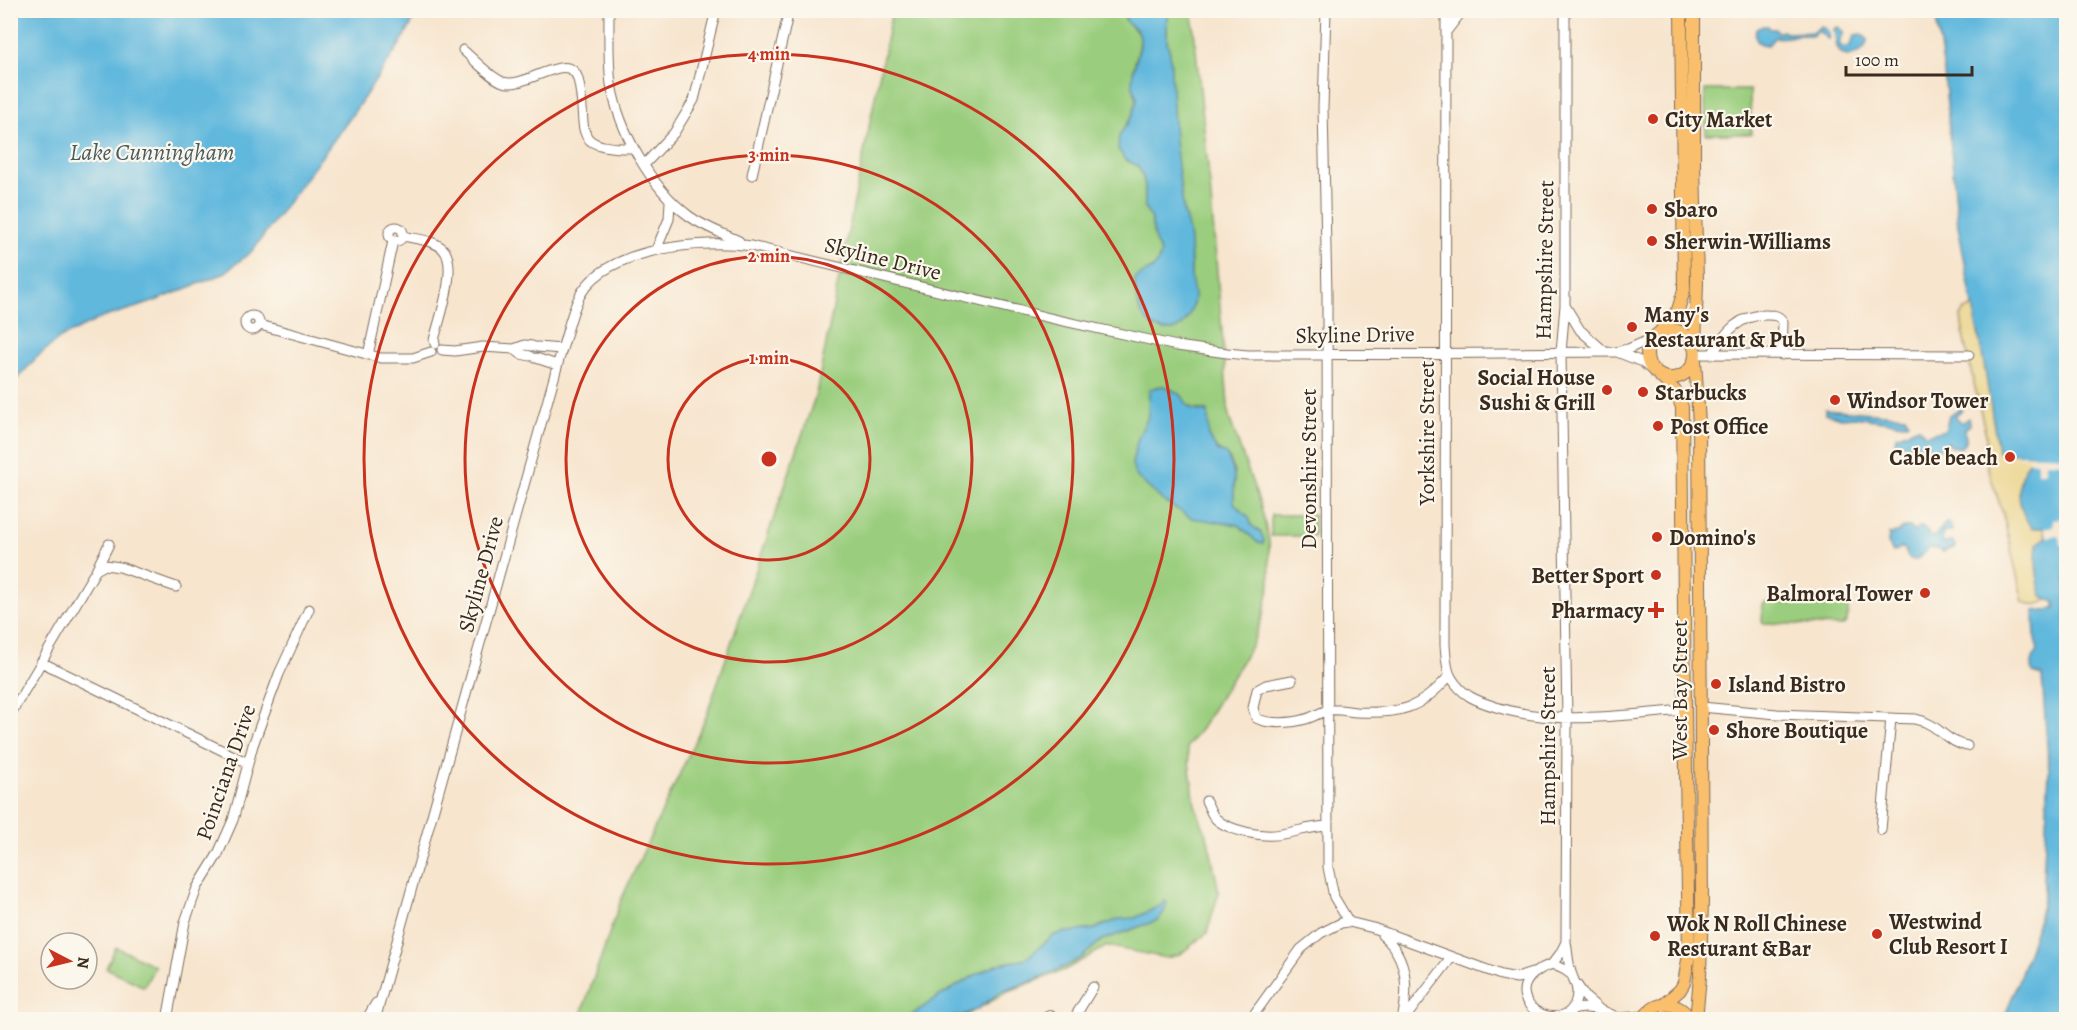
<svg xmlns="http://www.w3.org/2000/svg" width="2077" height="1030" font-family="Alegreya,serif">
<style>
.green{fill:#9acd7d;stroke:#6a7c4e;stroke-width:1.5;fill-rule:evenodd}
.sand{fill:#eeda9e;stroke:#94825e;stroke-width:1.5}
.water{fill:#60b8dd;stroke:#4e717e;stroke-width:1.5}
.pier{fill:#f7e5ce}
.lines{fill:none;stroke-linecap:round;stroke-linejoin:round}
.minor-casing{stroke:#7d6b5c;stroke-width:11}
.major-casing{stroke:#7d6b5c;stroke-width:14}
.minor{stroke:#fff;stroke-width:9}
.major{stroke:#f9bf6d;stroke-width:12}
.ring{fill:none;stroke:#c8321e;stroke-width:3}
.poi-dot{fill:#c8321e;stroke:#fbf7ec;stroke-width:2}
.labels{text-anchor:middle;stroke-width:4.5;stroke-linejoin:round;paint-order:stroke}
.poi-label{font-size:22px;font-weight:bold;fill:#3b2a1e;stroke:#fbf7ec;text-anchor:start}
.street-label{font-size:22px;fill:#3b2a1e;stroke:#fbf7ec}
.water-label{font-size:24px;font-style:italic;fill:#485c61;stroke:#fbf7ec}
.centre{fill:#c8321e;stroke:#fbf7ec;stroke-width:3}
.ring-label{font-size:18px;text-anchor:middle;font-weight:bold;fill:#c8321e;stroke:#fbf7ec;stroke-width:4.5;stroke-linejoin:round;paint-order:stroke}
</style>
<rect width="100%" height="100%" fill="#fbf7ec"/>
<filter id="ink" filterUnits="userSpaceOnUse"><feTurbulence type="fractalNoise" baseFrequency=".0167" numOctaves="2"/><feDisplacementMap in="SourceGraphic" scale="12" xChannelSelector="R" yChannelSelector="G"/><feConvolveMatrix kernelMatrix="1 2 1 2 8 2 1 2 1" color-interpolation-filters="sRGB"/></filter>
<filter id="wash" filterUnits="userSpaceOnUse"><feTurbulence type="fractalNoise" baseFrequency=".008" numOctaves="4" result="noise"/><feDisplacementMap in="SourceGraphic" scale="24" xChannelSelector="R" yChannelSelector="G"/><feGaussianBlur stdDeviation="1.35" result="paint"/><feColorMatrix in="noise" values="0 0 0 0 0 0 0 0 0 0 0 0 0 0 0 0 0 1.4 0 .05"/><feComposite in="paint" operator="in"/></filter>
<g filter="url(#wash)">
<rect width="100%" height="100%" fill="#f7e5ce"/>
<!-- green -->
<path class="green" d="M892 11H1124L1125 20 1140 35C1141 49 1134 60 1133 73 1132 82 1134 89 1136 97 1139 111 1126 125 1119 136L1125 160 1137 165 1142 174 1145 185V207L1151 219 1155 241 1161 253C1156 273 1149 268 1135 279L1140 312H1189C1196 297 1190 287 1191 272 1192 242 1184 215 1179 186 1172 144 1172 95 1170 53L1167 42V11H1192L1210 186 1229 417 1261 507 1269 541 1270 584 1264 612 1253 643 1202 727 1187 747 1195 805 1208 839 1219 892 1207 933 1179 955 1166 958 1107 946 1065 970 1009 991 960 1019H935L963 1015 1001 992 1030 982 1066 966 1081 958 1102 940 1158 920 1165 910 1164 901 1162 905 1135 918 1102 925 1095 929 1061 933 1053 936 1028 957 1023 960 999 964 977 974 935 999 906 1019 579 1020 621 900 706 717 816 394ZM1163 386C1187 392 1180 410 1205 410 1211 421 1205 428 1209 437 1214 450 1221 450 1228 457 1237 468 1234 491 1234 503L1249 518 1251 525 1261 533 1257 542 1239 525 1229 524 1185 513 1162 500 1135 475 1133 459 1138 438 1148 417 1149 404 1155 387Z
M1705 90H1750L1751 134H1706Z
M1271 515H1314V536H1271Z
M1766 602 1843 606 1848 609 1847 622 1842 626 1765 623 1762 622 1763 604Z
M116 947 155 966 144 987 106 968Z"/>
<!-- sand -->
<path class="sand" d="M1973 308 1990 314 2034 455 2054 596C2042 604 2037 607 2023 602L2003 514 1985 459 1986 435 1964 340 1961 316 1965 310Z"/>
<!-- water -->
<path class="water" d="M11 11H415L411 25 402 41 350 118 252 251 223 274 150 303 101 318 60 338 35 359 11 386Z
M1124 11H1167V42L1170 53 1175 141 1184 215C1192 234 1190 254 1191 274 1191 282 1194 290 1194 297 1194 304 1189 318 1184 323 1179 330 1171 331 1164 330 1140 327 1135 300 1135 279 1149 268 1156 273 1161 253L1155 241 1151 219 1145 207V185L1142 174 1137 165 1125 160 1118 149 1119 136 1132 116 1137 99 1132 83 1133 72 1140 46V35L1135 28 1127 23Z
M1935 11H2066V1019H2004C2013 994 2051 900 2043 879L2049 772 2042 676 2033 673C2031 663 2032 658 2038 650L2035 640 2034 611 2055 609V602L2043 598C2036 581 2035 563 2037 544L2047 537 2044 528H2032C2021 515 2016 495 2021 477 2023 470 2029 462 2033 455L1998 452 1984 364 1958 226 1944 72Z
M1763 26H1768L1770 29H1775L1778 33 1782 31 1786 33 1813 32 1821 26C1827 29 1831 33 1828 39L1818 31 1812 36C1800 32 1787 40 1775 37L1768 45C1757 44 1754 40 1756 29Z
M1838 27 1844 32 1839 43 1842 47H1849L1855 35 1861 34 1867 39C1868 51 1849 62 1840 52 1834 46 1836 36 1834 29Z
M1163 386 1169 388 1182 396 1188 406 1193 410 1208 412 1209 438 1219 452 1225 453C1237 470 1234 484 1234 503L1249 518 1251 525 1261 533 1264 540 1263 544 1257 542 1239 525 1191 518 1162 500 1135 475 1132 464 1133 459 1138 438 1148 417 1149 389Z
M1825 409 1905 416 1908 422 1904 424 1855 417 1841 418 1825 413Z
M1959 409 1962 410 1955 416 1962 423 1968 418 1970 424 1964 429C1964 438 1971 438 1960 448L1951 446 1947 442 1940 449 1934 448 1932 451H1926L1922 445H1905L1904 442H1895L1896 436 1919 427 1925 435 1946 430 1949 415Z
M1946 523H1950L1952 530 1950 532H1943L1942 543 1953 542 1956 547 1942 552 1941 550 1930 548 1916 560 1910 559 1902 547 1893 552 1888 543 1889 534 1898 533 1904 527H1910L1914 532 1921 527 1928 531 1929 536 1934 537Z
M1164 900 1167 903 1165 910 1158 920 1102 940 1081 958 1066 966 1030 982 1001 992 976 1010 963 1015 935 1019H906L935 999 977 974 999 964 1023 960 1028 957 1053 936 1061 933 1095 929 1119 919 1135 918 1162 905Z"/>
<!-- pier -->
<path class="pier" d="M1995 453 2066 456V463L2046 462 2045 472H2037V462L2027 461 2029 458Z
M2062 518 2066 544 2061 545 2058 535 2047 537 2044 528 2054 526 2053 520Z"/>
</g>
<g filter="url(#ink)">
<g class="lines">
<defs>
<path id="minor" d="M609 10C609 35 608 60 611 84 619 131 651 188 689 216 704 227 722 233 739 241
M1326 10 1323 108 1327 295 1328 867 1334 897 1349 922
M1446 10 1445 645C1446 655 1446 669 1451 677 1462 696 1477 701 1496 707 1557 726 1622 715 1685 710
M1565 10V305L1561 353 1567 719 1566 942C1568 953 1568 965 1572 975 1574 981 1577 985 1577 992 1577 1000 1574 1008 1568 1013 1538 1030 1495 984 1552 964L1565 970 1572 975
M1446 32 1463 10
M463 50C473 59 491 78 503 82 526 90 569 48 578 79 590 128 566 149 633 148
M644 165 674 133 694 100 716 10
M752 175 789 10
M389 234a7 7 0 1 1 14 0a7 7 0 1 1-14 0Z
M403 236C415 239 435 240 443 249 459 265 439 320 434 340L435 344
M656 250 669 219 670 201
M1566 307 1580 330 1605 352
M245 323a7 7 0 1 1 14 0a7 7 0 1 1-14 0Z
M260 325 381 358H413L431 352
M537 347 562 349
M514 349 521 354 530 356
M442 350 455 351 483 347 514 349 525 345 532 346
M1617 352 1642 362 1653 371
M1695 354 1969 355
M1712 354C1725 333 1739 314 1767 315 1774 315 1779 315 1783 322L1782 355
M368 355 393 241
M536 358 557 365
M96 570 109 544
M41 662 248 763
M1292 680 1266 685 1257 690 1253 708 1256 718C1269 725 1293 723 1306 719 1313 717 1321 712 1328 710 1336 709 1347 711 1356 712 1400 714 1420 710 1450 675
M1701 707 1777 714 1915 719C1940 724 1943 741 1967 746
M10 715 96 570 105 565 120 567 176 587
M1206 801C1209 806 1211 814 1215 818 1228 831 1265 838 1282 834 1300 831 1309 827 1328 826
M1881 830 1891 718
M1382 935C1408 956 1409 989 1402 1020
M1552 964 1560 954 1566 942
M1577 985 1586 998 1598 1008
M1570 1011C1588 1004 1605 1010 1621 1020
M1405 1018 1451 958
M1619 1018 1644 1016
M167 1020 185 922 197 888 218 854 233 820 253 745 279 674 309 609
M366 1020 376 1003
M375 1020 562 349C568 331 572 308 582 292 611 247 703 239 751 246L1054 319 1177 346 1227 353 1248 355 1615 352 1628 349 1653 338
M1040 1020 1051 1015
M1073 1020 1093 987
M1250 1020 1301 949 1321 933 1341 923 1349 922 1373 928 1501 975 1517 978 1532 973"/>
<path id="major" d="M1694 10V164L1697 281 1695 349
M1647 354a24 24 0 1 1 48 0a24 24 0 1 1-48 0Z
M1660 332 1678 310 1684 290 1681 10
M1695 360 1699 424 1702 902 1700 977 1696 1020
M1660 376 1676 392 1682 407 1685 710 1689 954 1684 983 1680 990 1663 1005
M1643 1020C1654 999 1679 1000 1691 1020"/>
</defs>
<!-- minor casing -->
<use href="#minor" class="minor-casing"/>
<!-- major casing -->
<use href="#major" class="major-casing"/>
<!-- minor -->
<use href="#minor" class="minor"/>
<!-- major -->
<use href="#major" class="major"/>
</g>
</g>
<!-- distance rings -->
<g class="ring">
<circle cx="769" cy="459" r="101"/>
<circle cx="769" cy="459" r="203"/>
<circle cx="769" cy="459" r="304"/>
<circle cx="769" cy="459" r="405"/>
</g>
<!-- markers -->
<g class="poi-dot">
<circle cx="1653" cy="119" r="6"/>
<circle cx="1652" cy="209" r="6"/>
<circle cx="1652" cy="241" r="6"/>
<circle cx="1632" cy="327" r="6"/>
<circle cx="1607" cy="390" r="6"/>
<circle cx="1643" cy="392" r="6"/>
<circle cx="1835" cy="400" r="6"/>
<circle cx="1658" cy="426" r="6"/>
<circle cx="2010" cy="457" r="6"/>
<circle cx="1657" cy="537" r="6"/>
<circle cx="1656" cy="575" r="6"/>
<circle cx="1925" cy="593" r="6"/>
<path d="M1653 601h6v6h6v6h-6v6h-6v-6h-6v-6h6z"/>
<circle cx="1716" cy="684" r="6"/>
<circle cx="1714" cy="730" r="6"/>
<circle cx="1877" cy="934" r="6"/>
<circle cx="1655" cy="936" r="6"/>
</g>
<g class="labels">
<!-- poi labels -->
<g class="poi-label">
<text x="1665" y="127">City Market</text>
<text x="1664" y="217">Sbaro</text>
<text x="1664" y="249">Sherwin-Williams</text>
<text x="1644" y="322">Many's<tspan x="1644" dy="25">Restaurant &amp; Pub</tspan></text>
<text x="1595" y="385" text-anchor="end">Social House<tspan x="1595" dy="25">Sushi &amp; Grill</tspan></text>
<text x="1655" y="400">Starbucks</text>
<text x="1847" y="408">Windsor Tower</text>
<text x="1670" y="434">Post Office</text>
<text x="1998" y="465" text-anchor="end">Cable beach</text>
<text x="1669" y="545">Domino's</text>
<text x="1644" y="583" text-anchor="end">Better Sport</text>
<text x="1913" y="601" text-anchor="end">Balmoral Tower</text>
<text x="1644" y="618" text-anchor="end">Pharmacy</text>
<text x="1728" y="692">Island Bistro</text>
<text x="1726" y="738">Shore Boutique</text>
<text x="1889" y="929">Westwind<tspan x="1889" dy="25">Club Resort I</tspan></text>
<text x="1667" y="931">Wok N Roll Chinese<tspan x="1667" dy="25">Resturant &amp;Bar</tspan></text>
</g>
<!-- street labels -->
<g class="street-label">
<text transform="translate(883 258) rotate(14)" y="8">Skyline Drive</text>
<text transform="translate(1544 260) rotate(-89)" y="8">Hampshire Street</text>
<text transform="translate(1355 334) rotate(-1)" y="8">Skyline Drive</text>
<text transform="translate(1426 433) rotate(-90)" y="8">Yorkshire Street</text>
<text transform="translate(1308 469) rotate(-90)" y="8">Devonshire Street</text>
<text transform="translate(480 574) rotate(-75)" y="8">Skyline Drive</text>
<text transform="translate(1679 690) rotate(-90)" y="8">West Bay Street</text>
<text transform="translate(1547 746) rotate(-90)" y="8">Hampshire Street</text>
<text transform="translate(225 772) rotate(-71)" y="8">Poinciana Drive</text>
</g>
<!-- water labels -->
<g class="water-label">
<text x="152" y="160">Lake Cunningham</text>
</g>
</g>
<circle cx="769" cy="459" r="9" class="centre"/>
<g class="ring-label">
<text x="769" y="60">4 min</text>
<text x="769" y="161">3 min</text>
<text x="769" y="262">2 min</text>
<text x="769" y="364">1 min</text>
</g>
<!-- margin -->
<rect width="2077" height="1030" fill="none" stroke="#fbf7ec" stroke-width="36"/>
<!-- north arrow -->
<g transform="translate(69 961) rotate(97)"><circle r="28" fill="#fbf7ec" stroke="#aea59a" stroke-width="1.5"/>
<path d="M0-4.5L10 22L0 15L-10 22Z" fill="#c8321e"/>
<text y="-9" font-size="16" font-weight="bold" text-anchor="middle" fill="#3b2a1e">N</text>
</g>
<!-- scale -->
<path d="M1846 66v9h126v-9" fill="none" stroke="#3b2a1e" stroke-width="3"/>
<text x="1855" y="66" font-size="18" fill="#3b2a1e" stroke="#fbf7ec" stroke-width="4.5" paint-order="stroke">100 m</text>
</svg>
